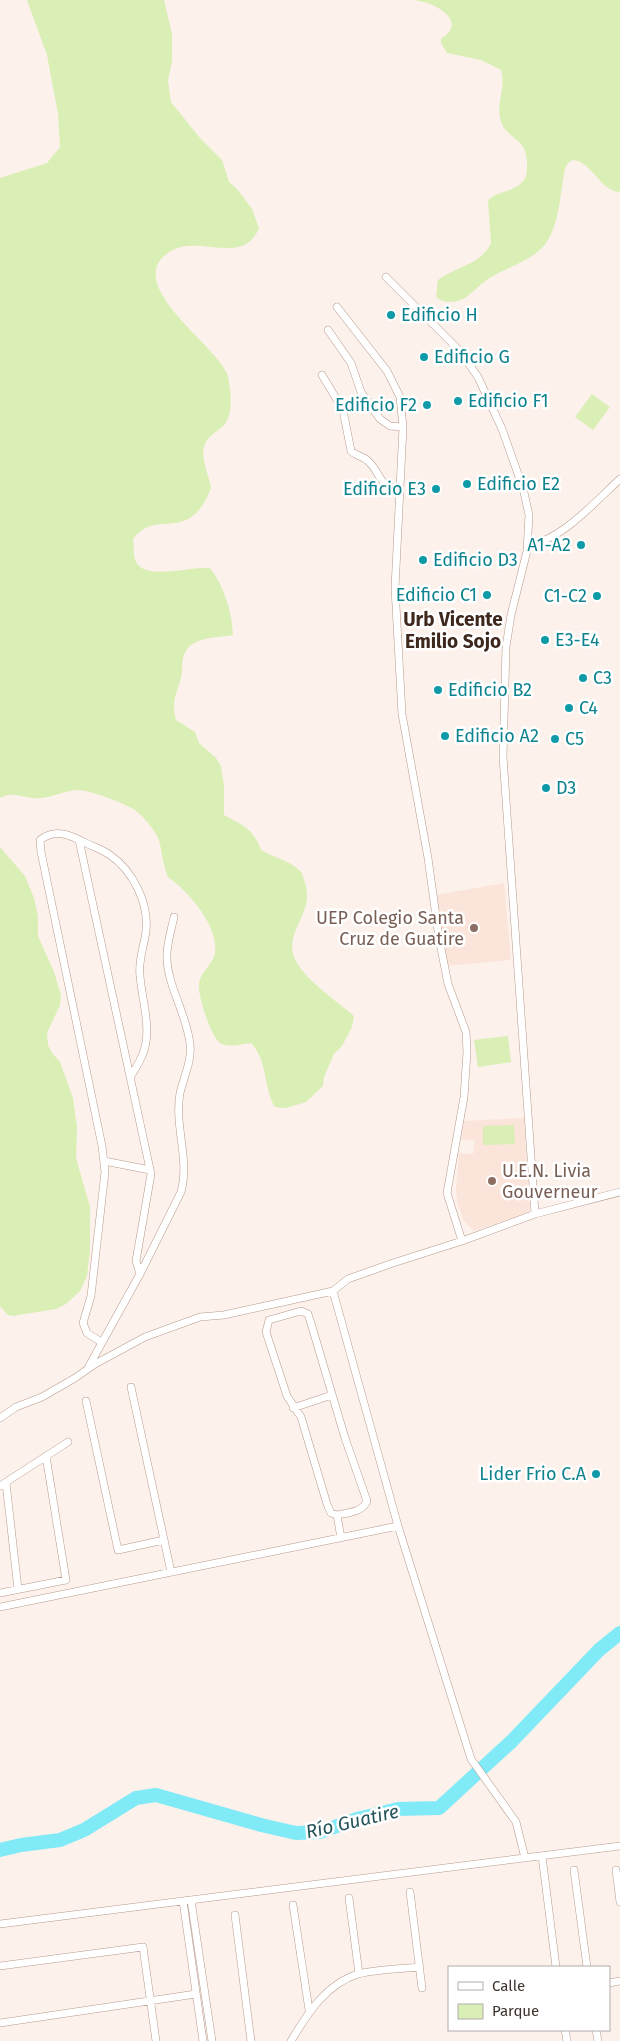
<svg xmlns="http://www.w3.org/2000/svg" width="620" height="2041" font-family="'Fira Sans',sans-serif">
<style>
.built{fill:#fbe4d9}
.green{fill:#d9efb5}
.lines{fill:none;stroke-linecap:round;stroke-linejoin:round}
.river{stroke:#80eaf7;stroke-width:14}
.minor-casing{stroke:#b69a8c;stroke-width:8}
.minor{stroke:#fff;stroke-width:7}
.culture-dot{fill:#0f9aa8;stroke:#fff;stroke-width:2}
.education-dot{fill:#8d6e63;stroke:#fff;stroke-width:2}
.labels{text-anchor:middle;stroke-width:5;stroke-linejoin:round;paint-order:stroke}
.culture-label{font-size:18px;fill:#0d838f;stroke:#fff;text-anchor:start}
.education-label{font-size:18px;fill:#785e54;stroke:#fff;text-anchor:end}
.neighbourhood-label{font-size:19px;font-weight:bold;fill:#3e281d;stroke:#fff}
.water-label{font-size:19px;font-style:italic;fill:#25545a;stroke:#fff}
</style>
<rect width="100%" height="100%" fill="#fdf1eb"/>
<!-- built -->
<path class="built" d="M504 883 511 960 446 966 436 895Z
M524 1118 530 1212 474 1231 464 1221 458 1205 456 1190 459 1153 473 1154 475 1141 461 1139 464 1121Z"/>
<!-- green -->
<path class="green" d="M27 0H164L172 34V61L168 81 171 102 200 138 222 160 229 182 238 190 252 209 259 228C243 267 200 234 171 251 118 282 218 346 227 374 231 387 234 414 224 425 217 433 207 435 204 447 201 461 209 475 211 488 189 546 156 507 133 539 134 546 133 556 136 562 146 581 192 566 210 568 224 586 232 612 233 635 217 638 191 636 184 655 181 662 183 671 181 678 176 696 171 701 176 720L195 732 199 743 216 758 221 766 224 786V815C242 825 254 829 261 850 272 857 292 861 301 872 303 876 305 883 306 887 313 913 285 932 294 957 302 978 338 1002 354 1016L352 1027 342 1046 334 1054 324 1077 323 1086 306 1102 286 1108 275 1107C263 1087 268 1061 251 1043 242 1044 229 1048 220 1043 211 1037 197 994 199 983 201 971 213 965 215 953 219 926 188 891 168 877 163 865 162 852 159 840 155 830 144 817 135 810 124 803 90 790 77 790 64 791 53 797 40 798 25 800 14 790 0 798V178L47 163 60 147 58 114 47 55Z
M413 0H620V191L617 192C612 190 607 188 603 184 595 175 573 146 565 169 560 192 560 223 546 243 533 261 506 267 488 279 479 285 471 295 461 300 453 303 442 303 436 297L438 280C455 267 481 265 491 243L488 201C495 191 514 193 524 180 527 176 527 170 527 165 528 139 510 141 502 124 494 106 507 88 501 70L481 60 447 53 441 43V39C471 20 431 1 413 0Z
M592 394 610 407 593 430 575 417Z
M0 847 25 876 34 898 38 916V936L54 972 61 995 60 1005 47 1033 48 1045 52 1053 60 1062 73 1098 77 1127 76 1158 90 1207V1250L87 1276 80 1291 66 1304 56 1309 13 1316 8 1315 0 1306Z
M508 1036 511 1062 478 1067 474 1040Z
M514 1125 515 1144 483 1145V1126Z"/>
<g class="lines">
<!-- river -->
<path class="river" d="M0 1850 21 1845 60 1840 84 1830 136 1798 156 1795 261 1825 296 1833 320 1832 357 1819 398 1809 439 1808 512 1741 599 1650 620 1633"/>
<defs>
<path id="minor" d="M386 277 459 350 478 377 502 429 523 488 529 515 527 551 511 615 506 647 503 757 535 1214
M337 307 387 371 400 397 403 427 395 588 402 714 428 858 439 938 448 984 466 1032 467 1052 464 1097 447 1193 462 1241
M328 330 351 363 361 392 380 419 390 426 403 427
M322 375 343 410 351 451C356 456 363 456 368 461 382 474 378 488 400 488
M528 544C558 544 599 498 620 479
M79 840 151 1174 136 1261 140 1274
M104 1161 150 1170
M333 1291 398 1526 471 1759 516 1822 525 1858
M301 1311 308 1314 310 1320 345 1438 367 1501C363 1512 347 1513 337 1515L331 1513 327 1504 301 1417 287 1396 266 1332 269 1320Z
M101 1342 87 1333 83 1323 91 1296 105 1172 102 1146 41 852 40 840C56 828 70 835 86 843 94 847 103 850 110 855 133 871 149 903 146 931 144 947 138 960 140 976 142 1001 153 1032 142 1056 139 1063 135 1069 131 1076
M89 1366 140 1274 181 1192C190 1159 174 1126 180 1093 184 1076 192 1061 190 1044 187 1015 168 987 167 959 166 946 171 931 174 917
M131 1387 171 1572
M86 1401 118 1550 164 1540
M293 1408 332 1395
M0 1418 16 1407 42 1397 75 1378 95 1364 145 1337 200 1317 224 1315 333 1291 348 1279 393 1263 462 1241 535 1214 620 1192
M6 1483 18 1589
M0 1486 68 1442
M337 1515 341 1538
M0 1593 66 1580 46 1456
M0 1607 398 1526
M542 1856 556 1967
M574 1870 587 1967
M616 1870 620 1902
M410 1892 422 1988
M349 1898 359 1974
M191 1900 212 2041
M183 1901 203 2041
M293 1905 309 2010
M235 1915 251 2041
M0 1924 620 1846
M0 1966 143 1947 156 2041
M609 1983 620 1981
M0 2023 196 1994
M565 2030 567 2041
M596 2030 598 2041
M291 2041C307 2014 326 1984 358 1974 377 1969 400 1969 420 1967"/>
</defs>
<!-- minor casing -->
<use href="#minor" class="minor-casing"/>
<!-- minor -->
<use href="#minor" class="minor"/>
</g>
<!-- markers -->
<g class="culture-dot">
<circle cx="391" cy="315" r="5"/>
<circle cx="424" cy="357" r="5"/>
<circle cx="458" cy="401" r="5"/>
<circle cx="427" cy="405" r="5"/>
<circle cx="467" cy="484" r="5"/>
<circle cx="436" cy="489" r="5"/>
<circle cx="581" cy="545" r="5"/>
<circle cx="423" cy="560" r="5"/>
<circle cx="487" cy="595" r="5"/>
<circle cx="597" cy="596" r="5"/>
<circle cx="545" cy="640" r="5"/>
<circle cx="583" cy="678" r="5"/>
<circle cx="438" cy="690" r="5"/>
<circle cx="569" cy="708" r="5"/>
<circle cx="445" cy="736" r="5"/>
<circle cx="555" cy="739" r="5"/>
<circle cx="546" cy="788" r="5"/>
<circle cx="596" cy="1474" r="5"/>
</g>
<g class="education-dot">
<circle cx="474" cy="928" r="5"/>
<circle cx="492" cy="1181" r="5"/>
</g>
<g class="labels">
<!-- culture labels -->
<g class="culture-label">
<text x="401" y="321">Edificio H</text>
<text x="434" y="363">Edificio G</text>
<text x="468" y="407">Edificio F1</text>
<text x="417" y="411" text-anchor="end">Edificio F2</text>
<text x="477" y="490">Edificio E2</text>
<text x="426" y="495" text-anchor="end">Edificio E3</text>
<text x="571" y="551" text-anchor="end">A1-A2</text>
<text x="433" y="566">Edificio D3</text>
<text x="477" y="601" text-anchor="end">Edificio C1</text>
<text x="587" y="602" text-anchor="end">C1-C2</text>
<text x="555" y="646">E3-E4</text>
<text x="593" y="684">C3</text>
<text x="448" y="696">Edificio B2</text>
<text x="579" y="714">C4</text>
<text x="455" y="742">Edificio A2</text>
<text x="565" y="745">C5</text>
<text x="556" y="794">D3</text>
<text x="586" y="1480" text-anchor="end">Lider Frio C.A</text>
</g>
<!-- education labels -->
<g class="education-label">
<text x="464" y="924">UEP Colegio Santa<tspan x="464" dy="21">Cruz de Guatire</tspan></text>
<text x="502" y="1177" text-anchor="start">U.E.N. Livia<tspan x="502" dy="21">Gouverneur</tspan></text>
</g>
<!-- neighbourhood labels -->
<g class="neighbourhood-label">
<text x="453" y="626">Urb Vicente<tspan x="453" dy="22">Emilio Sojo</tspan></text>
</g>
<!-- water labels -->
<g class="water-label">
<text transform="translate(352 1821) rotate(-13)" y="7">Río Guatire</text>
</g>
</g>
<!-- legend -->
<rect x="448" y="1966" width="162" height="65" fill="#ffffff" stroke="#b2adab"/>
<rect x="458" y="1982" width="25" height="8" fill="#ffffff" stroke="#b2adab"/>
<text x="492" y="1991" font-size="15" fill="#3e322c">Calle</text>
<rect x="458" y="2004" width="25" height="15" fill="#d9efb5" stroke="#b2adab"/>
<text x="492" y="2016" font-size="15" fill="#3e322c">Parque</text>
</svg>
